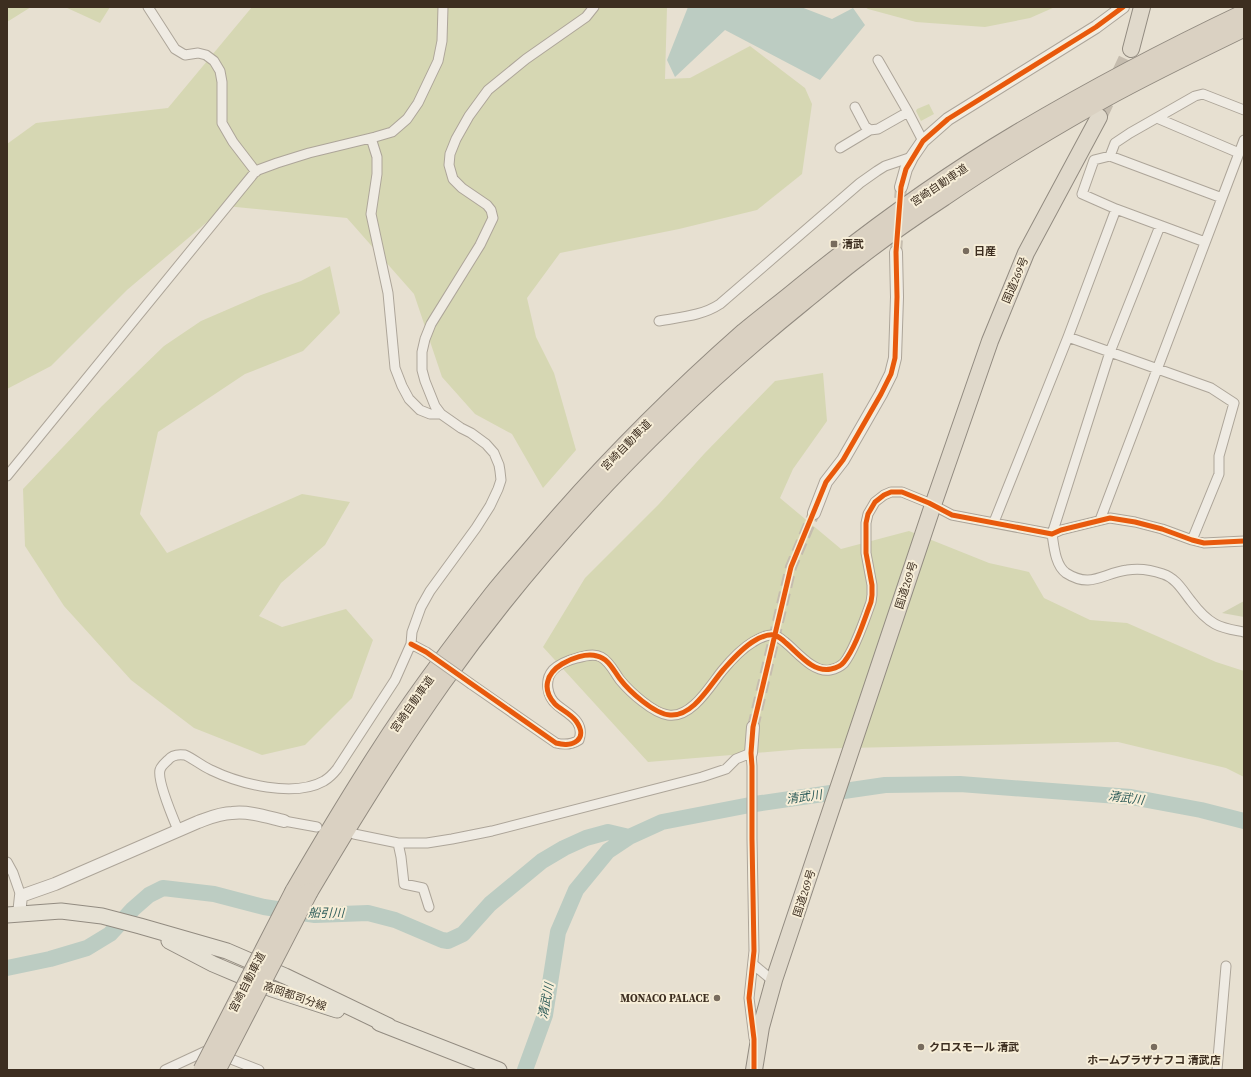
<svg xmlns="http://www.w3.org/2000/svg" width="1251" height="1077" font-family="'Source Serif 4','Noto Sans JP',serif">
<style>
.green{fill:#d6d7b3}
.cemetery{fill:#d1d1b3}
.water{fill:#bcccc2}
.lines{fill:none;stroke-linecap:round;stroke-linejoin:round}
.river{stroke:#bcccc2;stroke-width:16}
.tertiary-tunnel{stroke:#c5bcae;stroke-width:12;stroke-dasharray:12 6;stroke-linecap:butt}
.trunk-tunnel{stroke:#c5bcae;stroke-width:16;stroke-dasharray:16 8;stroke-linecap:butt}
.minor-casing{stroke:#ada599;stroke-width:11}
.tertiary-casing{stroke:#ada599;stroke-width:14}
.primary-casing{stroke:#928b80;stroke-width:17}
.trunk-casing{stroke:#928b80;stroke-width:18}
.motorway-casing{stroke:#928b80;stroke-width:19}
.minor{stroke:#efebe3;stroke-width:9}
.tertiary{stroke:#efebe3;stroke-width:12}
.primary{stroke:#e6e1d4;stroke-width:15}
.trunk{stroke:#e0d9cb;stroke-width:16}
.motorway{stroke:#dad1c2;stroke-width:17}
.minor-bridge-casing{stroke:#ada599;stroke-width:11;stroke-linecap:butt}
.motorway-bridge-casing{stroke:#928b80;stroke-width:19;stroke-linecap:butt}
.minor-bridge{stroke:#efebe3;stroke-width:9}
.motorway-bridge{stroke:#dad1c2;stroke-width:17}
.cycleway-casing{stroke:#f7eed8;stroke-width:8}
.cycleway{stroke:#e8590c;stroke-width:5}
.poi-dot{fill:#786c5e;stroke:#f7eed8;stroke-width:1.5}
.labels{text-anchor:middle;stroke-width:4;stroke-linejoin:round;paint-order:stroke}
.street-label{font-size:11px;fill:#3d2e20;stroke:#f7eed8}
.poi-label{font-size:11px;font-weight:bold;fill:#3d2e20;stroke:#f7eed8;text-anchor:start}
.water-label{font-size:12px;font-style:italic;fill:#2f5d5a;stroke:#f7eed8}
</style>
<rect width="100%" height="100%" fill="#e7e0d1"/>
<!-- green -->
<path class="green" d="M7 7H31L7 22Z
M65 7H110L100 23Z
M252 7H667L665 79 690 78 750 46 805 88 812 104 802 174 757 210 679 229 560 253 527 298 536 337 554 373 576 450 543 488 512 434 475 414 442 377 414 294 347 218 226 206 127 290 51 366 7 389V144L36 123 168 108Z
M865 7H1055L1030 18 985 27 916 22 868 9Z
M929 104 934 114 921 121 916 111 917 109Z
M330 266 340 313 303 351 245 374 158 432 140 514 167 553 302 494 350 502 325 545 281 583 259 616 282 627 346 609 373 640 352 698 305 745 262 755 194 728 131 680 64 606 25 546 23 489 102 406 164 346 201 321 261 295 301 281Z
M823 373 827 421 793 469 780 498 841 549 909 531 989 563 1029 572 1044 598 1090 620 1127 623 1216 662 1244 671V777L1226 768 1118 742 802 749 648 762 543 647 585 578 659 504 704 454 775 381Z"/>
<!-- cemetery -->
<path class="cemetery" d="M1244 601V617L1222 613Z"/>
<!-- water -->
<path class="water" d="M688 7H801L832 19 853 8 865 25 820 80 725 30 675 77 667 60Z"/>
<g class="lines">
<!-- river -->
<path class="river" d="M7 968 50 959 87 948 110 934 133 909 149 895 163 888 214 894 264 907 315 915 368 913 395 920 442 940 448 941 463 934 490 904 542 861 564 848 586 838 608 832 629 837
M525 1070 545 1015 558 932 576 890 608 851 629 837 662 822 755 804 885 785 960 784 1131 797 1201 810 1244 821"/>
<!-- tertiary-tunnel -->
<path class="tertiary-tunnel" d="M896 252 901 187
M753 727 791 567 814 513"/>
<!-- trunk-tunnel -->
<path class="trunk-tunnel" d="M1099 117 1131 49"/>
<defs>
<path id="minor" d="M148 7 175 49 185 55 198 53 206 55 214 61 220 71 222 82V123L233 142 256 172
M878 60 908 112 923 141
M855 107 865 126 870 130 878 129 908 112
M1157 118 1239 153
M371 138 377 157V174L371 214 388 293 395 368 402 386 409 399 420 410 430 414H441
M840 148 870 130
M1110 156 1222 198
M1160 226 1110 352 1052 534C1054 546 1055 565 1066 573 1091 589 1103 573 1127 570 1139 568 1152 570 1163 574 1176 578 1183 591 1191 601 1197 609 1206 619 1215 624 1224 629 1234 630 1244 632
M1205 242 1116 209 1082 194 1094 160 1110 156 1115 143 1130 133 1195 96 1203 94 1244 110
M659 321C680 317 702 316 720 304L860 183 877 171 885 166 912 157
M1068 337 1211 388 1234 403 1219 456V474L1192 540
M7 476 255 172 258 170 277 163 309 153 375 137 392 132 407 119 418 103 438 61 442 41 443 7
M1100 520 1244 140
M994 522 1068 337 1116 209
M411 644 426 652
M471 684 556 743C564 745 571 745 579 740 585 721 569 715 557 705 547 697 544 680 553 670 559 664 569 660 577 658 584 656 594 653 601 657 610 662 614 672 620 680 630 692 653 713 668 715 691 719 710 686 722 671 731 660 741 649 753 642 758 639 766 634 773 635 778 636 782 640 786 643 798 653 814 673 830 670 835 669 840 667 844 663 855 649 865 619 871 602L872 595V585L866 553V523L868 514 875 502 884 495 891 492H902L929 503 952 515 1052 534 1061 530 1110 518 1135 522 1162 529 1192 540 1204 543 1244 541
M284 821 317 827
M178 830C173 818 157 781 160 770 161 766 165 763 168 760 172 755 178 754 185 755 194 759 202 766 211 770 240 784 294 798 324 781 329 778 333 774 337 769L395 680 411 644 412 632 421 607 430 591 476 528 490 506 498 489 501 480 500 471 499 465 494 453 486 444 471 433 461 428 441 414 435 406 425 381 422 370V352L425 339 431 324 480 245 493 218 491 210 487 205 462 188 453 179 449 165 450 154 456 139 469 116 488 90 526 59 586 17 594 7
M354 834 398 843H427L452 839 492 831 702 777 726 769 736 759 751 753 752 766V839L754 951 749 998 754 1038
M398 843 401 857 404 884 423 888 429 907
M7 862 13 873 21 896
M754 965 773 981 774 980
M165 1070 208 1050 259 1070
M1217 1070 1226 966"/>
<path id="tertiary" d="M901 187 906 169 912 157 923 141 948 119 1096 27 1123 7
M814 513 826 482 843 460 881 394 891 374 895 358 897 297 896 252
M751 753 753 727
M19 914 21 896 55 884 198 822C209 818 220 813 232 813 250 811 267 817 284 821"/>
<path id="primary" d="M7 915 61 911 102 916 140 926 227 951 285 976 389 1026
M169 941 213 964 272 989 337 1010
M379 1023 499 1070"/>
<path id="trunk" d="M1131 49 1142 7
M754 1070 761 1027 774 980 933 505 990 341 1026 253 1099 117"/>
<path id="motorway" d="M294 891C322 843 350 796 380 750 414 696 453 645 492 595 505 579 518 564 531 549 596 472 668 399 744 332 762 317 782 302 800 287 869 231 940 179 1016 134 1090 90 1166 50 1244 13
M309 892C351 821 394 751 442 683 544 540 667 412 803 302 822 287 840 271 859 257 886 236 915 216 944 197 992 164 1042 134 1093 105 1142 77 1193 53 1244 28"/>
</defs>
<!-- minor casing -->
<use href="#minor" class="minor-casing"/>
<!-- tertiary casing -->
<use href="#tertiary" class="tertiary-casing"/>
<!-- primary casing -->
<use href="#primary" class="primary-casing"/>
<!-- trunk casing -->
<use href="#trunk" class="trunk-casing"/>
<!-- motorway casing -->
<use href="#motorway" class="motorway-casing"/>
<!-- minor -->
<use href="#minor" class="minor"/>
<!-- tertiary -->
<use href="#tertiary" class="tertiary"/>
<!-- primary -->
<use href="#primary" class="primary"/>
<!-- trunk -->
<use href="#trunk" class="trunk"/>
<!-- motorway -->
<use href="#motorway" class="motorway"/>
<defs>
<path id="minor-bridge" d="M426 652 471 684"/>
<path id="motorway-bridge" d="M202 1070 294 891
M217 1070 309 892"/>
</defs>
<!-- minor-bridge casing -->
<use href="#minor-bridge" class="minor-bridge-casing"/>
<!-- motorway-bridge casing -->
<use href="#motorway-bridge" class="motorway-bridge-casing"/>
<!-- minor-bridge -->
<use href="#minor-bridge" class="minor-bridge"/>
<!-- motorway-bridge -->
<use href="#motorway-bridge" class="motorway-bridge"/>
<defs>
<path id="cycleway" d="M411 644 426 652 556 743C573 748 589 739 576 721 570 713 561 710 555 704 541 689 547 673 562 664 572 658 586 653 597 656 608 658 614 671 620 679 629 691 654 714 670 715 693 717 710 685 723 670 732 660 742 648 754 641 759 638 767 634 774 635 778 636 783 640 786 643 799 654 813 673 831 669 836 668 841 666 844 662 856 647 864 620 871 602L872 595V585L866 553V523L868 514 875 502 884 495 891 492H902L929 503 952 515 1052 534 1061 530 1110 518 1135 522 1162 529 1192 540 1204 543 1244 541
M754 1070V1039L749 998 754 951 752 839V766L751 753 753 727 791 567 826 482 843 460 881 394 891 374 895 358 897 297 896 252 901 187 906 169 923 141 948 119 1096 27 1123 7"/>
</defs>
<!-- cycleway casing -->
<use href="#cycleway" class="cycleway-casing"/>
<!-- cycleway -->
<use href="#cycleway" class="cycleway"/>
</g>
<!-- markers -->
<g class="poi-dot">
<rect x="830" y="240" width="8" height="8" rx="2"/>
<circle cx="966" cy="251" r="4"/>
<circle cx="717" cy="998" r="4"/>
<circle cx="921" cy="1047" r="4"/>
<circle cx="1154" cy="1047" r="4"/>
</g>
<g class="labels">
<!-- street labels -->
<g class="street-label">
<text transform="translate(939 185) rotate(-34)" y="4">宮崎自動車道</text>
<text transform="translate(1015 280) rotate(-67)" y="4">国道269号</text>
<text transform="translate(626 445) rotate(-46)" y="4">宮崎自動車道</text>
<text transform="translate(906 585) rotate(-72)" y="4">国道269号</text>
<text transform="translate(412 704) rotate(-55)" y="4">宮崎自動車道</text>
<text transform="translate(804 893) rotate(-72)" y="4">国道269号</text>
<text transform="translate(247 982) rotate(-63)" y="4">宮崎自動車道</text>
<text transform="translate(295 996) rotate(19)" y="4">高岡都司分線</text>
</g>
<!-- poi labels -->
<g class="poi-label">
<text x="842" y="248">清武</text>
<text x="974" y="255">日産</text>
<text x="709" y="1002" text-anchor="end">MONACO PALACE</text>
<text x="929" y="1051">クロスモール 清武</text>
<text x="1154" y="1064" text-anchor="middle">ホームプラザナフコ 清武店</text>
</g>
<!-- water labels -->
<g class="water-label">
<text transform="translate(804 797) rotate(-8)" y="4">清武川</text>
<text transform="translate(1126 798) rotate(7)" y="4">清武川</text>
<text transform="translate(326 913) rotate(1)" y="4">船引川</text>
<text transform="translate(546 1001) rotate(-79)" y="4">清武川</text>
</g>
</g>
<!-- border -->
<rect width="1251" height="1077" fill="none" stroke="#3d2e20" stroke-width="16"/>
</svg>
